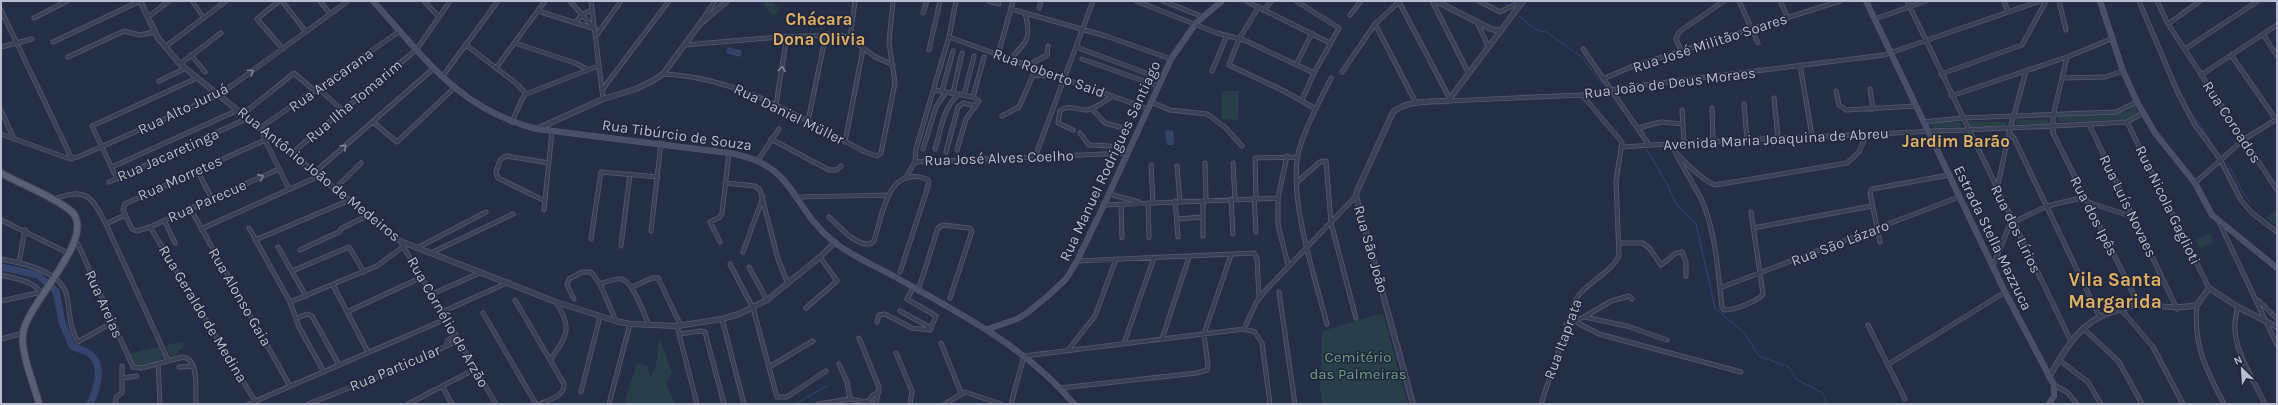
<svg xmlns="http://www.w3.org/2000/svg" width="2278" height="405" font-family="Karla,sans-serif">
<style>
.green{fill:#283e48}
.water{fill:#36436d}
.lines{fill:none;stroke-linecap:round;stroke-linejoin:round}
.stream{stroke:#36436d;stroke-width:1}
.river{stroke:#36436d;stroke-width:7}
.pedestrian-casing{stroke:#565c70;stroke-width:4.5}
.minor-casing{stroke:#565c70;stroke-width:5}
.tertiary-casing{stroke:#565c70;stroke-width:6}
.secondary-casing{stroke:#565c70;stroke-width:6}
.primary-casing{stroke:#444a5f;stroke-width:8}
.pedestrian{stroke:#3a4156;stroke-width:3}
.minor{stroke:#3a4156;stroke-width:3.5}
.tertiary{stroke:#3a4156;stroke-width:4.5}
.secondary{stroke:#484f69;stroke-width:5}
.primary{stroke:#586076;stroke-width:6}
.oneway{stroke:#7f8599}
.labels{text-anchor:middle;stroke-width:3;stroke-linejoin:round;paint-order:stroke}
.street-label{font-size:15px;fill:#b8bdcf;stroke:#1f253b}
.park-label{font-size:15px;fill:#6da283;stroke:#1f253b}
.quarter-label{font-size:17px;font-weight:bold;fill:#e0af62;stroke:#1f253b}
.district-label{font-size:19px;font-weight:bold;fill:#e0af62;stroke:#1f253b}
</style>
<rect width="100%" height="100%" fill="#252e47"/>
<!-- green -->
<path class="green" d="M766 1H772L780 10 773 16 763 4Z
M1222 91H1239L1238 120 1221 119Z
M2136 105 2137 113 2125 120 2060 122 2058 120 2059 117 2114 114 2128 111Z
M2048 119 2049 124H2016L2017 120Z
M1969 121 2006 122 2005 126 1969 127Z
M1958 122 1961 123 1962 127 1932 129 1931 123Z
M2277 209V226L2266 218Z
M2210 233 2214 242 2200 248 2196 240Z
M1383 313 1408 404H1322L1320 388 1322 331Z
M659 336 672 373 666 383 675 404H624L637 363 648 366 650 378 656 366Z
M184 342 183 348 179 350 175 357 170 356 166 346 170 344Z
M159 347 163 356 160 360 135 366 128 354Z"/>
<!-- water -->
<path class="water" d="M728 47 742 51 740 57 726 53Z
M1173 130 1174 145H1167L1165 131Z"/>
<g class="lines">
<!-- stream -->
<path class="stream" d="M1504 1 1508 6
M1519 16 1536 30 1546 32 1582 57 1603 85
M2195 117 2216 150
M1647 150 1667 184 1676 204 1696 224 1715 308 1745 334 1759 356 1789 367 1796 379 1823 393 1827 404
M2228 163 2242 191 2250 202
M795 404 827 386"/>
<!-- river -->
<path class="river" d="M1 267 38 275 56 291 62 322 72 346C77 349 88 351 92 356 104 368 96 391 90 404"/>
<defs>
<path id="pedestrian" d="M192 1 204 18"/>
<path id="minor" d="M279 1 257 19 283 49
M282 1 306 32
M320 1 330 14
M424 1 439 17
M570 1 593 27
M591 1 603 99
M956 1 949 37 916 149 915 162 1128 153
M989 1 999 4
M1136 1 1217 33 1244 40 1314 73
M1163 1 1203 17
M1246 1 1330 43
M1296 1 1339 28 1314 73 1302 100
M1432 1 1468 72
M1479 1 1500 12 1516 4 1521 3
M1739 1 1758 43
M1780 1 1788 18
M1907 1 2071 341
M2004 1 2008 12
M2059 1 2066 30
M2139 1 2178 93 2195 125 2220 159 2241 200 2252 213 2277 232
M2157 1 2168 24 2277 190
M1399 2 1449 97
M1039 8 1041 1
M1258 8 1239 39 1229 65 1284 91 1316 109
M1011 9 1106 36 1171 59
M1 10 72 159
M1263 10 1272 1
M538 11 595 29
M923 13 927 1
M1350 15 1361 1
M148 17 169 1
M34 18 67 1
M1875 19 1926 1
M1477 22 1488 46
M575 23 583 14 592 10
M700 23 715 1
M1375 24 1416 103
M2168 24 2200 1
M2263 34 2277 56
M596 36 621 1
M949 37 1148 109
M850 38 855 1
M53 42 140 1
M515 43 575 63 587 69
M466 45 517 84 526 94
M685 45 780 37 840 35 850 38 874 56 893 65
M1 47 32 39
M165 47 226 1
M1076 47 1162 79
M1583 49 1649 145
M2185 49 2258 1
M929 50 940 1
M1682 52 1676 39 1679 32 1724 1
M191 55 205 72
M998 55 1013 1
M2231 55 2277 121
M68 57 124 31 139 35 155 32
M2067 57 2053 116V133L2139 305
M1082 59 1158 86
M1009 60C1027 41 1032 40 1025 13
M1297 63 1312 33
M180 64 221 33
M1800 65 1812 136
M1027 66 1047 55 1048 46
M496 68 545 1
M1212 71 1227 35
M1342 72 1375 24 1400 1
M663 74C738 77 801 118 865 152L877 156 881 153 895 83 889 42 893 1
M1941 74 2022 45 2046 1
M2201 75 2277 25
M442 77 498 1
M2062 78 2105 77 2123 71
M1603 79 1631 67 1840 1
M159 81 186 68
M319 89 342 110
M1870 89 1873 109
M602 90 669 1
M934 90 973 97 979 101 966 119 957 150
M942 91 953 51
M1836 91 1839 105 1846 110 1915 106
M953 93 962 53
M964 95 974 56
M1951 96 2067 57 2111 39
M973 97 984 57
M1774 98 1778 137
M1448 101 1582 95 1636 86 1884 55 2040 1
M1151 102 1170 110 1207 114 1225 127 1242 146
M1744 104 1747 140
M776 105 785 48 786 44 792 37
M1712 108 1713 141
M1092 109 1105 123 1120 127
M1 110 14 139
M1682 110 1684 143
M243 114 294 73 316 92
M1002 116 1019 107 1033 75 1043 76 1048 73
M808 121 826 34
M373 122 397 142 454 88
M512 122 522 99 526 94 598 66
M1923 122 1962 118 2116 112 2137 102
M2127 122 2209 288
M2089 124 2177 309
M260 128 400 31
M1638 128 1661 122 1683 124
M1073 130 1058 123 1060 111C1069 103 1077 111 1087 110 1096 109 1105 101 1112 96
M264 131V138L289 189
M2009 132 2014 138 2099 316
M1080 133 1089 145 1110 146
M1 134 67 158 78 157 219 95 348 1
M771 139 829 170H837L841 166
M265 140 125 204 123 210 132 229 137 231 150 227 279 169
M845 142 863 49
M1670 144C1676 155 1703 181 1715 185L1847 163 1859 152 1866 135
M1623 147C1791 135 1959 132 2127 122L2143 113
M923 149 936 107 946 92
M935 149C941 130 943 107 959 94
M946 152 958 107 963 103 976 106
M1675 152C1683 169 1695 185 1703 203 1716 235 1718 273 1722 307L1724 310C1734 310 1757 302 1763 294L1751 212
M292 153 417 49 450 1
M1035 157 1093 1
M758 160 779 129
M1205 163 1206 200
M1233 163 1235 199
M1151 165 1153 203
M1177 166 1180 201
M112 167 238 110
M197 170 212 199
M315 172 434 68
M906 177 915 162
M117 179 92 126 197 78
M109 182 248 118
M1297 182 1320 162 1326 161 1331 223 1356 318
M725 183 755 186 760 190 778 259 788 284
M2195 183 2243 140 2277 119
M335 189 361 163
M1997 189 2010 129 2026 71
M1109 194 1139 202
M797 197 889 195
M1254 198 1256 232
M1256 198 1255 158 1298 157
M1278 198 1287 156
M54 199C87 187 91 196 106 224L168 360
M1231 199 1233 234
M545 201 498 178 496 172 500 160 506 156 549 163
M1175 201 1178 237
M1203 201V236
M2088 202 2133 217
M1148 203 1149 238
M1121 204 1122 238
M1104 205 1278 198V225L1288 265
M190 208 290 386
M544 210 552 131
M829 217C838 226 863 253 874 241 883 214 887 165 927 179L929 182 926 193 900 272
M1177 219 1203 217
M1 220 70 254
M164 220 175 243
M2219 222 2277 345
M106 224 125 215
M150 227 255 401
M249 228 290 302 299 327 324 372
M1753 228 1872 206
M201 229 319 176
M651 231 661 143
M591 239 601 172 658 177
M76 240 133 367
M255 240 350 200
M400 241 496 404
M720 242 710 222 720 217 722 213 729 153
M1880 242 1870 193 1872 189 1949 175
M1619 243H1643L1650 249 1661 265 1676 253 1682 252 1686 262V276
M621 246 630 174
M278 247 306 296
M419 247 486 212
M300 250 339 232 342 228 369 215
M433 252 513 214
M743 252 763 197
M1 259C22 263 63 271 67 297 70 313 69 327 78 342L113 322
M1077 261 1254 253 1257 258 1259 298
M19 262 25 230
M730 264 753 308 777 397H787L826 371
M1993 266 2010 224 2047 206 2085 197
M749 267 767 300
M292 271 349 247 364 272
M1 275C15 279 33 280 41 293
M600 284C606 282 614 278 621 279 633 280 644 315 649 325
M333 285 368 352
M632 287 652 278H658L681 326
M1720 288 1959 197
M918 291 938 228 943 225 969 228 972 231 950 298
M1279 292 1295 404
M432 294 482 272
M574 299 567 285 569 279 582 272H591L600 284 616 321
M515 300 564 384C565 396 549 400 539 404
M1 301 42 292
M2259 301 2277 319
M290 302 377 266 404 246
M2197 305C2193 346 2206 369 2224 404
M2238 307C2226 341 2251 374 2265 404
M806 308 837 281 820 257
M2121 309 2153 347 2183 404
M900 311 931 328
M347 312 422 277
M442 312 509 282
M483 313 536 404
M1584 317 1611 301 1629 296 1632 299
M297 318 307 314 312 316 339 365
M722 319 744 404
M1574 321 1599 334 1741 372
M877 322 879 315 885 314 912 328 930 330 936 316 907 299 913 288
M1327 324C1315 278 1287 195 1299 150 1306 125 1320 101 1331 78
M1566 324 1584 317 1627 326 1667 340
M1868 325 1905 399
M677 326 697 404
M2083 328 2119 362 2142 404
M1244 329 1256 303 1265 291 1356 196
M679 334 701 331 705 332 724 404
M859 338 879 387 876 404
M1 339 23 333
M1162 339 1189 257
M941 343 961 393
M1124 343 1154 258
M446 346 448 340 456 335
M1068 350 1095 316 1116 259
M896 353 912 391 910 404
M550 360C567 336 573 328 556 302
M2059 360 2088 382 2101 404
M158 363 160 404
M839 364 847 382 850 399
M1889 364 2005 292
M133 367 141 368 183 357C200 360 195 391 196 404
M179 367 193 366
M769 367 813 341
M122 378 137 376
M2054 385 2067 392 2077 404
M442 386 452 404
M1060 388 1197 373 1207 370 1208 366 1204 334 1231 255
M581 392 600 317
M868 402 872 396 879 392
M115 404 116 397 122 393V366
M249 404 446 319
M308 404 400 368 459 340
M408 404 475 369
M609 404 630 324
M818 404 850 399 877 404
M945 404 965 392 1001 404
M1011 404 1024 356 1244 329 1255 332 1262 343 1270 404
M1541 404 1576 299C1586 282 1610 274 1619 256L1616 181 1622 142 1582 95"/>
<path id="tertiary" d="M140 1 158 38 180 64 400 241 556 302 616 321 630 324 677 326 722 319 739 314 767 300 820 257 835 242
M1436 1 1491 29 1501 31
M537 129 603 99 636 89 654 80 663 74 699 25 727 1
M2049 377C2066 347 2082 319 2118 310 2125 308 2133 305 2139 305 2159 305 2176 310 2197 305L2209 288 2238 307 2277 327
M1413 404 1356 196 1357 191 1393 112C1407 100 1430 102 1448 101L1523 1"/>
<path id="secondary" d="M373 1C425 58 458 109 537 129L729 153C797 164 789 206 834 242 853 257 876 266 897 278 961 314 1026 347 1074 404
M1866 1 2005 292 2054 385V396L2049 404
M2100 1 2123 71 2137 102 2155 133 2195 183 2212 215 2277 268
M988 329 1017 319 1027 313 1049 295 1066 279 1077 261 1102 209 1171 59 1196 23 1222 1"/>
<path id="primary" d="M1 173C22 185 53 196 71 211 99 236 27 303 23 333 20 352 34 384 39 404"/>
</defs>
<!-- pedestrian casing -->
<use href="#pedestrian" class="pedestrian-casing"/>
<!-- minor casing -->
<use href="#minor" class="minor-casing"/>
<!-- tertiary casing -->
<use href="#tertiary" class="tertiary-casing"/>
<!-- secondary casing -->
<use href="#secondary" class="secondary-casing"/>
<!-- primary casing -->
<use href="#primary" class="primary-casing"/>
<!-- pedestrian -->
<use href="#pedestrian" class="pedestrian"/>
<!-- minor -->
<use href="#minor" class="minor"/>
<!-- tertiary -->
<use href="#tertiary" class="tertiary"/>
<!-- secondary -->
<use href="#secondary" class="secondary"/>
<!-- primary -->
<use href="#primary" class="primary"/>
</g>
<!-- one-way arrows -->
<defs><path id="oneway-chevron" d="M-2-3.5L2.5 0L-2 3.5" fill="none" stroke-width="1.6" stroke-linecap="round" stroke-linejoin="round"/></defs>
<g class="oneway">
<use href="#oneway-chevron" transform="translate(782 69) rotate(-82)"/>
<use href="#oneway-chevron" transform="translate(251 72) rotate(-35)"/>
<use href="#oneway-chevron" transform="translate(344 147) rotate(-42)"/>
<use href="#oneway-chevron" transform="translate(261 177) rotate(-24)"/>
</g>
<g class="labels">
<!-- street labels -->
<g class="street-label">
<text transform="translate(1710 43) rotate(-18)" y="5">Rua José Militão Soares</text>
<text transform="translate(1049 73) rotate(20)" y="5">Rua Roberto Said</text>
<text transform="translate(331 80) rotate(-35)" y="5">Rua Aracarana</text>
<text transform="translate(1670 83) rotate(-7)" y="5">Rua João de Deus Moraes</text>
<text transform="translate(354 101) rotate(-40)" y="5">Rua Ilha Tomarim</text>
<text transform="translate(183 109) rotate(-26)" y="5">Rua Alto Juruá</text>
<text transform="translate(789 114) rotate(26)" y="5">Rua Daniel Müller</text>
<text transform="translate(2232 122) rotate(57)" y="5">Rua Coroados</text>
<text transform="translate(677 135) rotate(8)" y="5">Rua Tibúrcio de Souza</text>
<text transform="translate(1776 139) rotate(-3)" y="5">Avenida Maria Joaquina de Abreu</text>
<text transform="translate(168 155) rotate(-24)" y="5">Rua Jacaretinga</text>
<text transform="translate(999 158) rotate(-2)" y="5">Rua José Alves Coelho</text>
<text transform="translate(1110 161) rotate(-65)" y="5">Rua Manuel Rodrigues Santiago</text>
<text transform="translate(319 174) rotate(39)" y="5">Rua Antônio João de Medeiros</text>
<text transform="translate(180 178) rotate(-24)" y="5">Rua Morretes</text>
<text transform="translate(207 201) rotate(-24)" y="5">Rua Parecue</text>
<text transform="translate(2168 205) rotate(64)" y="5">Rua Nicola Gaglioti</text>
<text transform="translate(2128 206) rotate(64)" y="5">Rua Luís Novaes</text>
<text transform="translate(2094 216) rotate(63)" y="5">Rua dos Ipês</text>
<text transform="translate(2016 229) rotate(64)" y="5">Rua dos Lírios</text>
<text transform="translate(1993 238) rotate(64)" y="5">Estrada Stella Mazzuca</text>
<text transform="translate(1840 243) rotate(-21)" y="5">Rua São Lázaro</text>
<text transform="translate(1371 249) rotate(74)" y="5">Rua São João</text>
<text transform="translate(240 297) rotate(60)" y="5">Rua Alonso Gaia</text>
<text transform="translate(104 304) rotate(66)" y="5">Rua Areias</text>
<text transform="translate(203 314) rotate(59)" y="5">Rua Geraldo de Medina</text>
<text transform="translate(448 322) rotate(60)" y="5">Rua Cornélio de Arzão</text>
<text transform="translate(1563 339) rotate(-70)" y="5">Rua Itaprata</text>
<text transform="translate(395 368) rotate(-23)" y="5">Rua Particular</text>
</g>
<!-- park labels -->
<g class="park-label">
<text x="1358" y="362">Cemitério<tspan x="1358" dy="17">das Palmeiras</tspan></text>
</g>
<!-- quarter labels -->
<g class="quarter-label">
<text x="819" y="25">Chácara<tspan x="819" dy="20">Dona Olivia</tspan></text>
<text x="1956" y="147">Jardim Barão</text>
</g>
<!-- district labels -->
<g class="district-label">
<text x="2115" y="286">Vila Santa<tspan x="2115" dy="22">Margarida</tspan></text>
</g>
</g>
<!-- border -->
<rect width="2278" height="405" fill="none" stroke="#b8bdcf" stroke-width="4"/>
<!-- north arrow -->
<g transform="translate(2242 369) rotate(335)" stroke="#1f253b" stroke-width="3" paint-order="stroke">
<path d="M0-3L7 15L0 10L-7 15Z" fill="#b8bdcf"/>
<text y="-6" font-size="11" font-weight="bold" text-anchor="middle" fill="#b8bdcf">N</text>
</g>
</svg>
